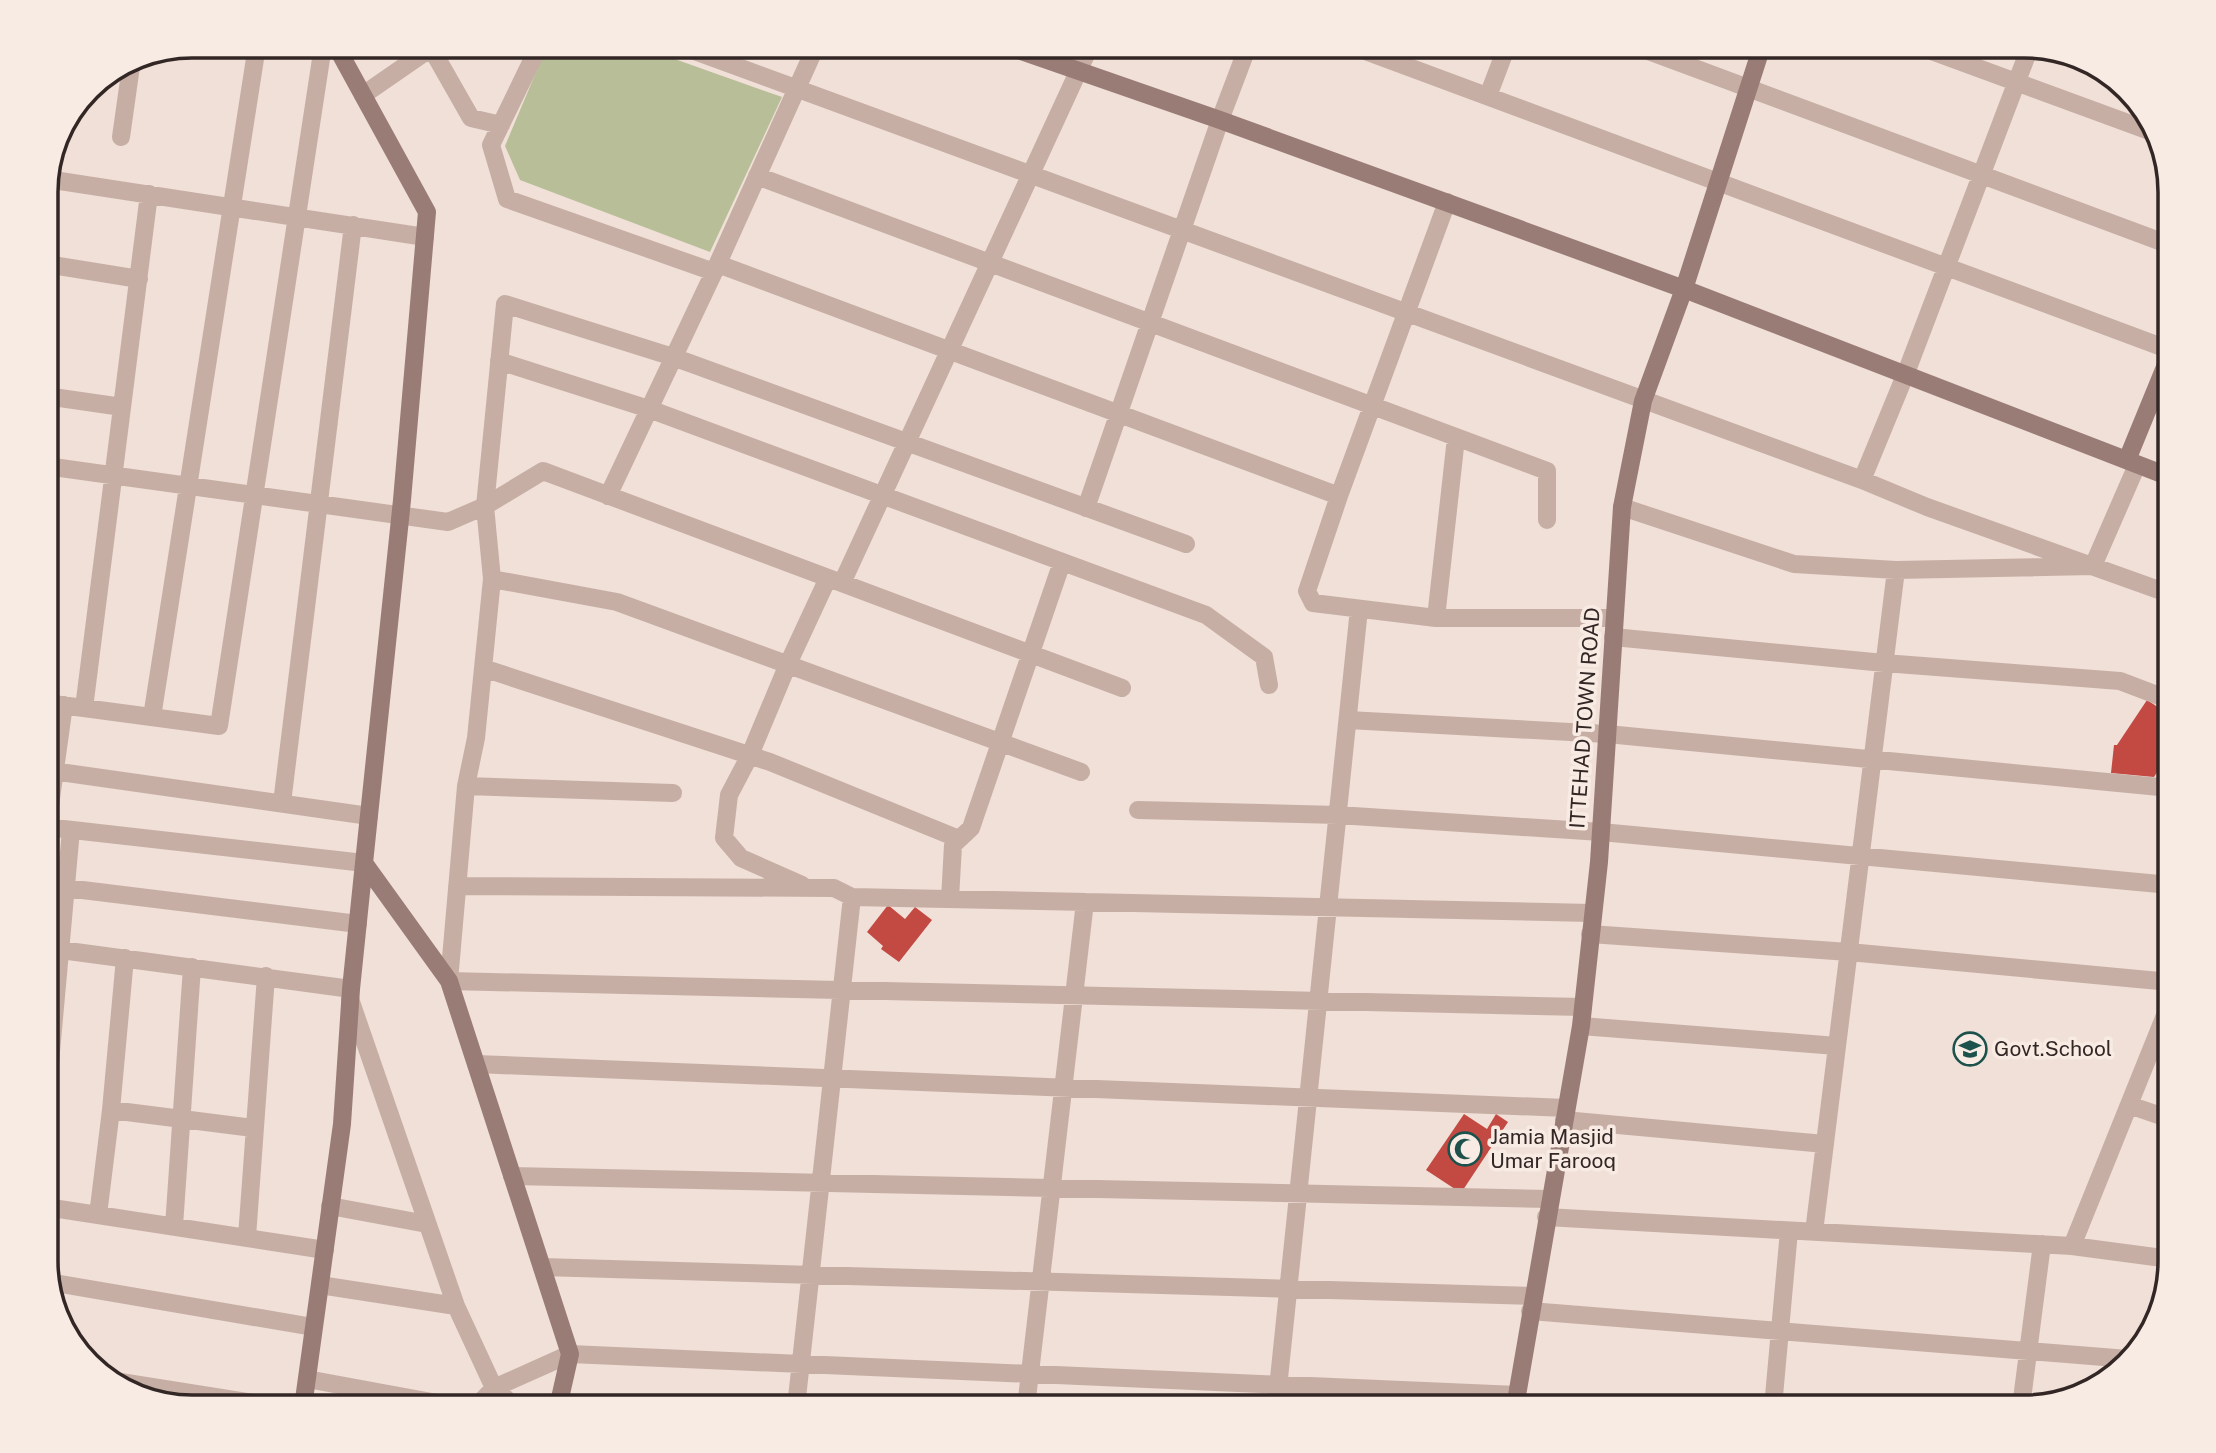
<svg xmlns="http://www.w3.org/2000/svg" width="2216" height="1453" font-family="'Public Sans',sans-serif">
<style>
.green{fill:#b8be98}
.building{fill:#c24a43}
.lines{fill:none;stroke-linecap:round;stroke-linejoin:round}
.street{stroke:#c7aea4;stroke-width:18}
.secondary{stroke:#9a7c76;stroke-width:18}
.labels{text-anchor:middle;stroke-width:7;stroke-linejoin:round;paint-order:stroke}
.street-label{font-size:21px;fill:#332726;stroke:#f8ebe3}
.poi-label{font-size:21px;fill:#332726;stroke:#f8ebe3;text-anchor:start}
.rim{fill:none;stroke:#332726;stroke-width:3.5}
</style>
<rect width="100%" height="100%" fill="#f0e0d8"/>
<!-- green -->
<path class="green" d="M547 46H638L782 97 710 252 520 180 505 146Z"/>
<!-- building -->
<path class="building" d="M2147 700 2170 715V752L2154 777 2111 773 2114 745H2117Z
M888 905 905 919 915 907 932 920 899 962 881 949 883 946 867 932Z
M1464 1114 1487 1129 1496 1114 1508 1122 1461 1193 1426 1170Z"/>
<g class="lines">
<!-- street -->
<path class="street" d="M430 46 471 118 501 125
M539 46 491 145 507 199 714 272
M681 46 1862 480 1927 507 2170 594
M1352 46 2170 350
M1635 46 2170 245
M1918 46 2155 133
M363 95 431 48
M1488 96 1507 46
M121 137 132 59
M757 176 1547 471V520
M47 179 425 237
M46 264 139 279
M718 264 1339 496 1307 591 1313 603 1436 618H1614
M499 361 649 409 1206 615 1264 657 1269 685
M46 396 122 407
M46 466 448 522 485 506 543 471 1122 688
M1862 480 1906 373 2030 47
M608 496 714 272 816 46
M1339 496 1447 202
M1622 507 1794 564 1896 570 2093 566 2137 465
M1086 508 1220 120 1248 46
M1186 544 673 357 505 304 485 506 492 579 476 738 466 786 449 981 1583 1007
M492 579 617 602 1081 772
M842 583 1090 46
M1436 618 1456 438
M1613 637 1884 663 2120 681 2170 700
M483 668 770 762 959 839
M46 703 219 726 323 46
M84 708 149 194
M152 717 257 46
M1348 720 1607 734 2170 788
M46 770 369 816
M466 786 673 793
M282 803 353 225
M1138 810 1338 815 1601 832 2170 885
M46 827 364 863
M47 827 64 705
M802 885 741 858 724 838 729 795 750 755 788 664 828 578
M457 886 834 888 852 897 1592 913
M66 888 358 924
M950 899 953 845 971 828 1062 562
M1590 934 1849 952 2170 982
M46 948 351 989
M350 999 456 1306 494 1388 515 1407
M1581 1026 1837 1046
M476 1064 1566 1108
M2129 1105 2170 1119
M46 1107 71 830
M111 1110 253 1128
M1564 1120 1825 1144
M512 1176 1549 1199
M330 1206 427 1224
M46 1207 325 1250
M98 1215 111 1110 125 958
M1546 1217 2072 1246 2170 1259
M174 1226 192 967
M1814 1232 1896 570
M247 1237 266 976
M2072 1246 2170 1003
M542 1267 1533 1296
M49 1282 313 1327
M320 1285 456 1306
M1530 1311 2128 1359
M307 1379 459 1407
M108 1380 279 1407
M476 1407 494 1388 570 1354 1517 1395
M796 1407 852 897
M1026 1407 1085 902
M1276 1407 1359 609
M1773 1407 1789 1231
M2021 1407 2042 1244"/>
<!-- secondary -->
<path class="secondary" d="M336 46 427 212 402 500 364 863 449 981 570 1354 558 1407
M1007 46 1220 120 1684 289 2170 477
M2127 460 2170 355
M303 1407 342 1124 351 989 364 863
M1515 1407 1581 1026 1599 862 1622 507 1643 401 1684 289 1762 46"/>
</g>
<!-- icons -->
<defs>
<symbol id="school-ring" viewBox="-11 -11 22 22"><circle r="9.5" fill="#f8ebe3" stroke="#1d524c" stroke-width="1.5"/><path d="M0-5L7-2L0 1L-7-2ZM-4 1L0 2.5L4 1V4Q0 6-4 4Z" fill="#1d524c"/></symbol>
<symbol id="mosque-ring" viewBox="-11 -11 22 22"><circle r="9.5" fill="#f8ebe3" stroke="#1d524c" stroke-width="1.5"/><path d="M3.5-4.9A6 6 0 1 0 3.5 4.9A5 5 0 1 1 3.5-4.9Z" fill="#1d524c"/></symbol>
</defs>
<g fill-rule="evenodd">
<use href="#school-ring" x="1951" y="1030" width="38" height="38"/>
<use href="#mosque-ring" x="1446" y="1130" width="38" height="38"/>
</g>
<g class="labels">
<!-- street labels -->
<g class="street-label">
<text transform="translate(1585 718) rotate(-86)" y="7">ITTEHAD TOWN ROAD</text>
</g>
<!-- poi labels -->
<g class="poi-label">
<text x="1994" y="1056">Govt.School</text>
<text x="1490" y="1144">Jamia Masjid<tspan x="1490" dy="24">Umar Farooq</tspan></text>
</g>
</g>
<!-- crop -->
<path d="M0 0H2216V1453H0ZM192 58H2024A134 134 0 0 1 2158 192V1261A134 134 0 0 1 2024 1395H192A134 134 0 0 1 58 1261V192A134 134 0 0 1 192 58Z" fill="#f8ebe3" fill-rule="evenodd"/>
<path class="rim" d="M192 58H2024A134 134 0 0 1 2158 192V1261A134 134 0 0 1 2024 1395H192A134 134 0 0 1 58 1261V192A134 134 0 0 1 192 58Z"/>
</svg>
